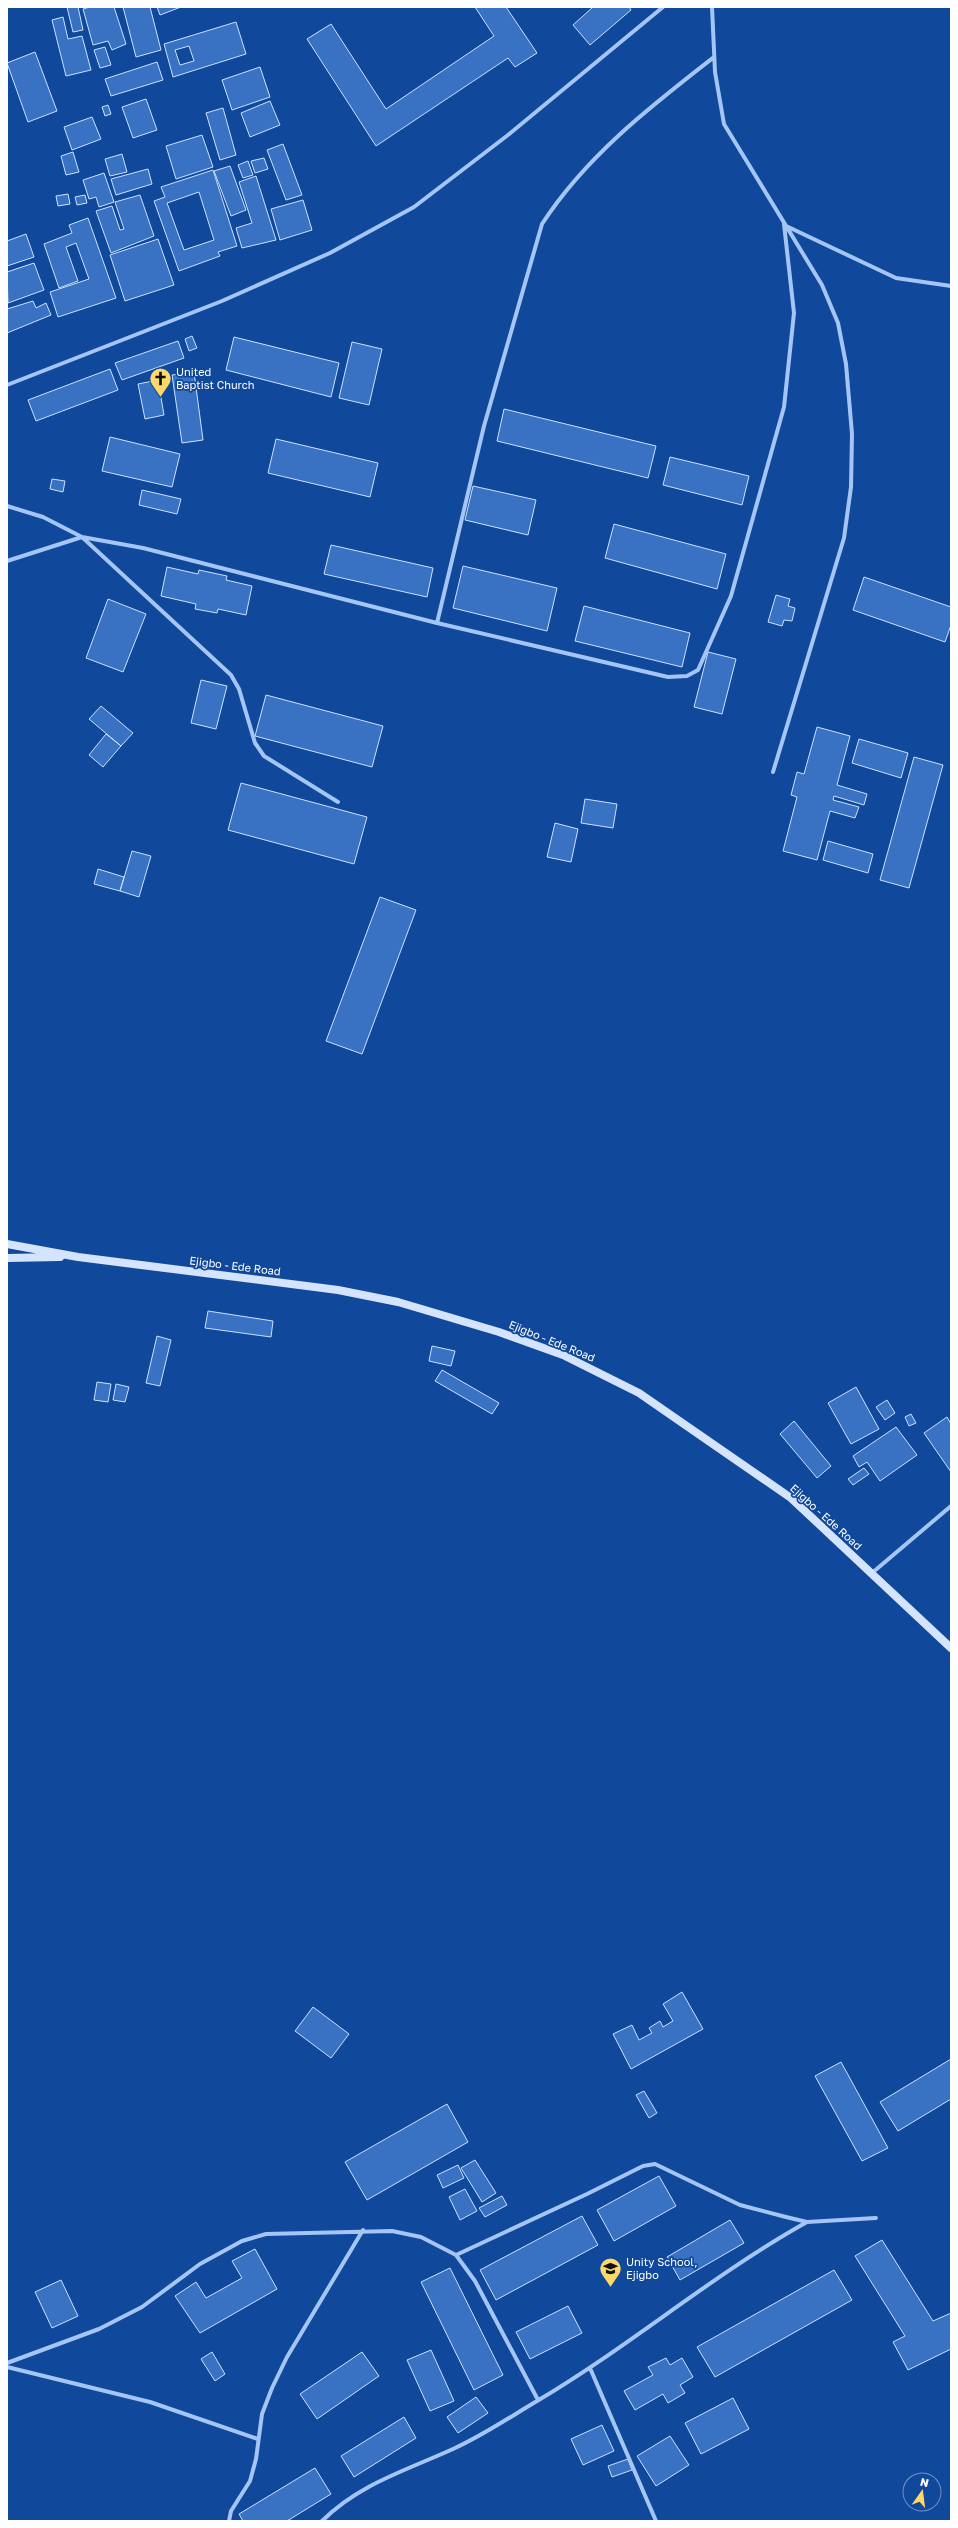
<svg xmlns="http://www.w3.org/2000/svg" width="958" height="2528" font-family="'Golos Text',sans-serif">
<style>
.building{fill:#3971c3;stroke:#cce1fe;fill-rule:evenodd}
.lines{fill:none;stroke-linecap:round;stroke-linejoin:round}
.street{stroke:#a4c5f5;stroke-width:4}
.secondary{stroke:#d4e4fe;stroke-width:8}
.labels{text-anchor:middle;stroke-width:3.5;stroke-linejoin:round;paint-order:stroke}
.poi-label{font-size:11px;fill:#fff;stroke:#10489b;text-anchor:start}
.street-label{font-size:11px;fill:#fff;stroke:#10489b}
</style>
<rect width="100%" height="100%" fill="#10489b"/>
<!-- building -->
<path class="building" d="M67 7H78L83 30 73 32Z
M90 7H114L126 44 112 50 108 41 93 45 83 9Z
M123 7H150L161 50 136 57Z
M157 7H181L160 15Z
M475 7H506L537 53 515 67 508 58 376 146 307 39 331 24 386 109 494 36Z
M593 7H629L631 10 590 45 573 25Z
M63 17 68 39 82 36 91 70 66 76 52 20Z
M236 22 246 54 173 77 164 44ZM189 46 194 61 180 65 175 50Z
M105 47 111 65 100 68 94 50Z
M35 52 57 111 28 122 7 63Z
M157 62 163 80 111 96 105 79Z
M260 67 270 97 232 110 222 80Z
M146 99 157 130 133 138 122 107Z
M270 101 280 125 250 137 241 113Z
M108 105 111 114 105 116 102 107Z
M223 108 236 155 220 160 206 113Z
M92 117 101 139 72 150 64 127Z
M202 135 213 167 176 179 166 146Z
M283 144 302 195 286 200 267 150Z
M73 152 79 172 66 175 61 156Z
M122 154 127 172 110 176 105 159Z
M264 158 268 169 255 173 251 161Z
M248 161 253 175 243 178 238 165Z
M230 166 246 210 231 216 214 171Z
M148 169 152 184 116 195 111 179Z
M213 170 237 246 218 252 220 256 179 271 154 201 165 197 161 187ZM199 192 214 240 184 250 167 203Z
M104 173 114 202 99 207 96 197 89 199 83 180Z
M256 176 276 240 242 248 236 228 252 223 239 182Z
M68 194 70 204 58 206 56 196Z
M85 195 87 203 77 205 75 197Z
M140 195 154 236 111 253 96 211 112 206 120 230 124 229 115 202Z
M303 200 312 230 280 240 271 209Z
M88 218 116 298 58 317 50 292 89 279 76 243 66 247 78 281 59 288 44 244 72 233 69 225Z
M26 234 34 257 7 266V241Z
M158 239 174 285 125 301 110 255Z
M34 263 44 290 8 303 7 272Z
M33 301 36 308 46 303 51 315 7 333V309Z
M192 336 197 348 189 351 185 339Z
M234 337 339 363 331 397 226 370Z
M178 341 184 358 122 380 115 363Z
M352 342 382 349 369 405 339 398Z
M110 369 118 390 36 421 28 400Z
M194 372 203 440 182 443 172 375Z
M158 380 164 415 145 419 138 384Z
M504 409 656 446 648 478 497 441Z
M110 437 180 454 172 487 102 471Z
M276 439 378 463 370 497 268 473Z
M670 457 749 476 742 505 663 485Z
M52 479 65 481 63 492 50 489Z
M473 486 536 500 528 535 465 520Z
M142 490 181 499 177 514 139 505Z
M614 524 726 554 717 589 605 558Z
M331 545 433 568 427 597 324 574Z
M463 566 557 588 547 631 453 608Z
M167 567 198 574 199 570 227 576 226 580 252 586 246 615 218 609 217 613 195 609 196 604 161 596Z
M864 577 951 607V625L945 642 853 610Z
M776 595 790 599 788 606 795 608 792 621 784 620 782 626 768 622Z
M108 599 146 614 123 672 86 658Z
M584 606 690 633 682 667 575 641Z
M708 652 736 659 722 714 694 707Z
M201 680 227 686 216 729 191 723Z
M266 695 383 726 372 767 255 736Z
M101 706 133 733 121 746 89 719Z
M817 727 850 736 837 785 867 794 864 805 834 796 833 800 859 807 855 818 830 811 817 860 783 851 797 797 791 795 797 772 804 774Z
M106 734 121 746 103 767 89 755Z
M859 739 908 753 901 778 852 763Z
M914 757 943 765 909 888 880 880Z
M241 783 367 817 354 864 228 830Z
M585 799 617 804 613 828 581 823Z
M555 823 578 829 571 862 547 857Z
M828 841 873 854 868 873 823 860Z
M132 851 151 856 139 897 120 891Z
M98 869 124 877 120 891 94 884Z
M380 897 416 910 362 1054 326 1041Z
M208 1311 273 1321 271 1337 205 1328Z
M157 1336 171 1340 160 1386 146 1383Z
M432 1346 455 1351 451 1366 429 1361Z
M442 1370 499 1403 492 1414 435 1381Z
M97 1382 111 1384 108 1402 94 1400Z
M116 1384 129 1387 125 1402 113 1400Z
M856 1387 879 1429 851 1444 828 1403Z
M887 1400 895 1413 885 1420 876 1407Z
M911 1414 916 1423 909 1426 905 1417Z
M947 1417 951 1424V1472L924 1433Z
M794 1421 831 1466 817 1478 780 1434Z
M896 1427 917 1455 880 1481 867 1462 859 1467 853 1456Z
M864 1468 869 1474 853 1485 848 1479Z
M682 1992 703 2029 631 2069 613 2034 632 2025 639 2040 652 2033 649 2028 660 2021 663 2027 673 2021 663 2004Z
M313 2007 349 2034 331 2058 295 2031Z
M951 2059V2099L898 2131 880 2102Z
M841 2062 888 2148 862 2161 815 2076Z
M644 2091 657 2113 649 2118 636 2095Z
M447 2104 468 2142 367 2200 345 2162Z
M475 2160 496 2193 482 2202 461 2168Z
M458 2165 464 2178 443 2188 437 2175Z
M659 2176 676 2206 614 2241 597 2210Z
M465 2189 477 2211 460 2220 449 2197Z
M502 2196 507 2205 485 2217 479 2208Z
M582 2216 598 2245 496 2300 480 2270Z
M730 2220 744 2243 680 2280 667 2257Z
M882 2240 933 2321 951 2313V2349L908 2370 893 2342 905 2336 855 2256Z
M255 2249 277 2289 200 2333 175 2296 196 2282 206 2298 242 2278 232 2261Z
M450 2268 503 2375 474 2390 421 2282Z
M834 2270 852 2300 715 2377 697 2347Z
M61 2280 78 2316 52 2328 35 2292Z
M568 2306 582 2333 530 2359 516 2332Z
M431 2350 454 2401 430 2411 407 2360Z
M212 2352 225 2374 215 2381 201 2359Z
M362 2352 379 2376 317 2419 300 2394Z
M666 2358 670 2365 682 2358 693 2377 680 2385 685 2393 668 2403 663 2394 635 2410 624 2391 653 2375 648 2367Z
M476 2397 488 2413 458 2433 447 2417Z
M733 2398 749 2429 701 2454 685 2423Z
M404 2417 416 2438 354 2477 341 2456Z
M602 2425 614 2451 583 2465 571 2439Z
M670 2436 689 2465 656 2486 637 2456Z
M628 2459 632 2470 612 2477 608 2466Z
M315 2468 331 2494 287 2521H243L239 2514Z"/>
<g class="lines">
<!-- street -->
<path class="street" d="M712 7 715 72 724 124 822 285 838 323 846 364 852 434 851 487 844 538 773 772
M784 225 896 278 951 286
M7 385 222 301 330 253 414 207 508 135 663 7
M7 506 43 517 82 537 231 675 239 689 255 743 264 756 338 802
M7 561 82 537 143 548 437 623 668 677 687 676 698 670 731 596 784 407 794 313 784 224
M437 623 484 426 542 224C586 156 651 106 714 57
M872 1573 951 1506
M456 2255 587 2194 643 2166 655 2164 740 2205 786 2217 807 2222 876 2218
M7 2363 99 2329 142 2307 200 2264 242 2241 266 2234 392 2231 421 2237 456 2255 475 2281 538 2400
M7 2367 150 2402 258 2439
M590 2368 656 2521
M229 2521 231 2511 250 2481 256 2459 262 2414 272 2388 287 2357 363 2230
M322 2521C359 2484 407 2470 453 2449 482 2436 510 2417 537 2401 630 2346 712 2275 807 2222"/>
<!-- secondary -->
<path class="secondary" d="M7 1244 78 1257 338 1290 398 1302 499 1332 563 1355 639 1393 791 1498 951 1648
M7 1258 60 1257"/>
</g>
<!-- icons -->
<defs>
<symbol id="church-pin" viewBox="-11 -11 22 30"><path d="M0 17L-7.5 6A9.5 9.5 0 1 1 7.5 6Z" fill="#ffd967" stroke="#10489b"/><path d="M-1.2-6h2.4v3.5h3.3v2.4h-3.3V6h-2.4V-.1h-3.3v-2.4h3.3Z" fill="#111"/></symbol>
<symbol id="school-pin" viewBox="-11 -11 22 30"><path d="M0 17L-7.5 6A9.5 9.5 0 1 1 7.5 6Z" fill="#ffd967" stroke="#10489b"/><path d="M0-5L7-2L0 1L-7-2ZM-4 1L0 2.5L4 1V4Q0 6-4 4Z" fill="#111"/></symbol>
</defs>
<g fill-rule="evenodd">
<use href="#church-pin" x="148" y="366" width="25" height="34"/>
<use href="#school-pin" x="598" y="2256" width="25" height="34"/>
</g>
<g class="labels">
<!-- poi labels -->
<g class="poi-label">
<text x="176" y="376">United<tspan x="176" dy="13">Baptist Church</tspan></text>
<text x="626" y="2266">Unity School,<tspan x="626" dy="13">Ejigbo</tspan></text>
</g>
<!-- street labels -->
<g class="street-label">
<text transform="translate(235 1266) rotate(7)" y="4">Ejigbo - Ede Road</text>
<text transform="translate(552 1341) rotate(22)" y="4">Ejigbo - Ede Road</text>
<text transform="translate(826 1517) rotate(42)" y="4">Ejigbo - Ede Road</text>
</g>
</g>
<!-- border -->
<rect width="958" height="2528" fill="none" stroke="#ffffff" stroke-width="16"/>
<!-- north arrow -->
<g transform="translate(922 2492) rotate(14)"><circle r="19" fill="#10489b" stroke="#7091c3"/>
<path d="M0-3L7 15L0 10L-7 15Z" fill="#ffd967"/>
<text y="-6" font-size="11" font-weight="bold" text-anchor="middle" fill="#ffffff">N</text>
</g>
</svg>
